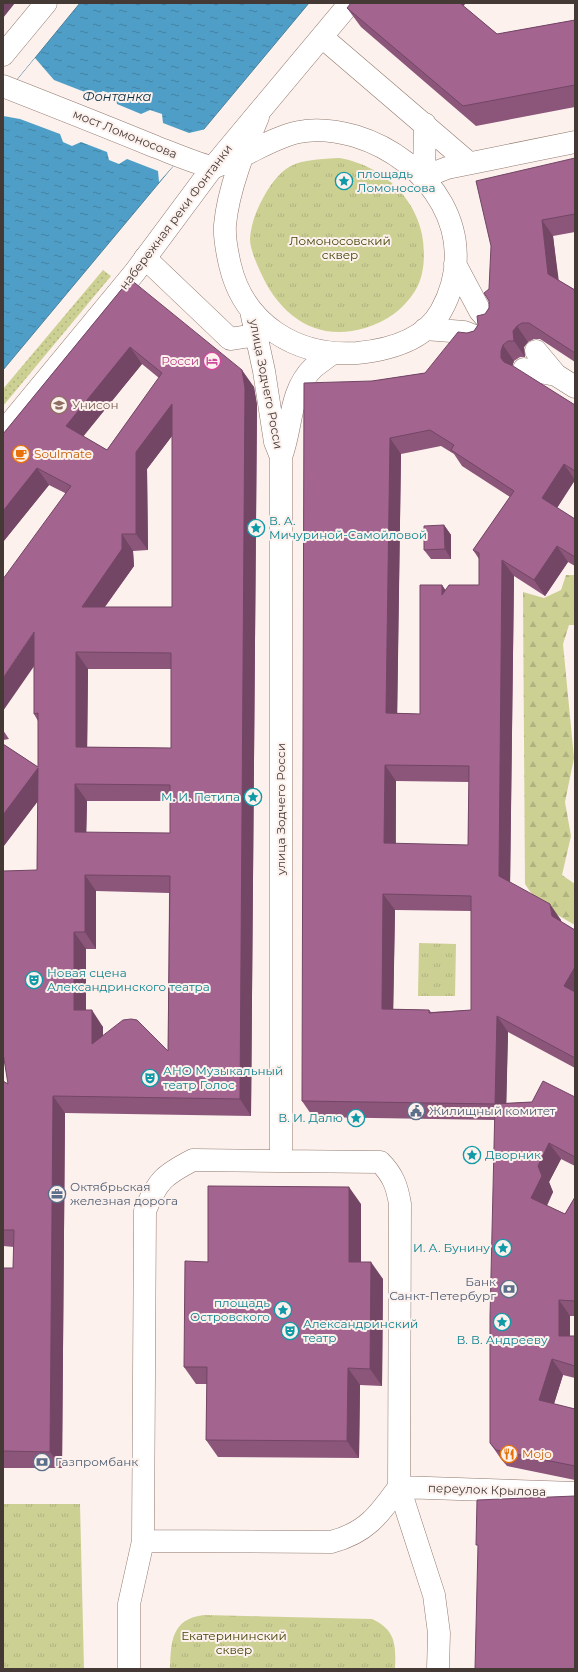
<svg xmlns="http://www.w3.org/2000/svg" width="578" height="1672" font-family="Montserrat,sans-serif">
<style>
.grass{fill:url(#grass-dots)}
.forest{fill:url(#forest-firs)}
.park{fill:url(#park-tufts)}
.water{fill:url(#water-ripples);stroke:#4c809b}
.pier{fill:#fcf1ec}
.lines{fill:none;stroke-linecap:round;stroke-linejoin:round}
.minor-casing{stroke:#91796f;stroke-width:23}
.major-casing{stroke:#91796f;stroke-width:23}
.minor{stroke:#fff;stroke-width:22}
.major{stroke:#fff;stroke-width:22}
.wall{fill:#8c567b;fill-rule:evenodd}
.shaded-wall{fill:#724664}
.building{fill:#a3648f;stroke:#724664;fill-rule:evenodd}
.labels{text-anchor:middle;stroke-width:4;stroke-linejoin:round;paint-order:stroke}
.street-label{font-size:12px;fill:#443935;stroke:#fcf1ec}
.culture-label{font-size:12px;fill:#0d838f;stroke:#fcf1ec;text-anchor:start}
.park-label{font-size:12px;fill:#434407;stroke:#fcf1ec}
.hotel-label{font-size:12px;fill:#b23c85;stroke:#fcf1ec;text-anchor:end}
.education-label{font-size:12px;fill:#785e54;stroke:#fcf1ec;text-anchor:start}
.food-label{font-size:12px;fill:#c56008;stroke:#fcf1ec;text-anchor:start}
.service-label{font-size:12px;fill:#4e5e75;stroke:#fcf1ec;text-anchor:start}
.water-label{font-size:13px;font-style:italic;fill:#0f3345;stroke:#fcf1ec}
</style>
<defs>
<pattern id="grass-dots" width="8" height="8" patternUnits="userSpaceOnUse"><rect width="8" height="8" fill="#ccd093"/><path d="M2 2h.1M6 6h.1" fill="none" stroke="#b0b37f" stroke-width="1.8" stroke-linecap="round"/></pattern>
<pattern id="forest-firs" width="22" height="20" patternUnits="userSpaceOnUse"><rect width="22" height="20" fill="#ccd093"/><path d="M5 1l3.5 6h-7zM16 11l3.5 6h-7z" fill="#b0b37f"/></pattern>
<pattern id="park-tufts" width="24" height="20" patternUnits="userSpaceOnUse"><rect width="24" height="20" fill="#ccd093"/><path d="M3 7l-1-3M5 7V3M7 7l1-3M15 17l-1-3M17 17v-4M19 17l1-3" fill="none" stroke="#b0b37f"/></pattern>
<pattern id="water-ripples" width="26" height="14" patternUnits="userSpaceOnUse"><rect width="26" height="14" fill="#4f9ec7"/><path d="M2 4q2-2 4 0t4 0M15 11q2-2 4 0t4 0" fill="none" stroke="#4382a2"/></pattern>
</defs>
<rect width="100%" height="100%" fill="#fcf1ec"/>
<!-- grass -->
<path class="grass" d="M103 270 111 276 3 406V389Z"/>
<!-- forest -->
<path class="forest" d="M566 575H575V625H569L563 644 574 758 565 802 571 836 562 875 575 884V925C553 912 539 906 525 884L523 592 544 598 561 590Z"/>
<!-- park -->
<path class="park" d="M339 158C387 166 424 205 424 253 424 266 422 280 415 291 403 310 387 321 365 328 316 343 279 315 260 271 256 262 250 249 250 239 251 222 258 206 267 191 272 183 280 172 289 167 303 159 323 159 339 158Z
M419 943 456 944 455 996H418Z
M3 1504H80L84 1669H3Z
M204 1615 372 1619C396 1630 396 1645 395 1669H170C171 1642 171 1619 204 1615Z"/>
<!-- water -->
<path class="water" d="M80 3H309L3 370V97Z"/>
<!-- pier -->
<path class="pier" d="M35 58 54 80 95 96 103 91 115 95 117 104 141 114 150 110 162 114 163 123 189 133 206 129 159 182 158 171 127 159 119 164 109 160 107 152 81 142 72 146 63 142 60 134 20 119 3 116V97Z"/>
<g class="lines">
<defs>
<path id="minor" d="M322 37 469 163
M3 86C54 106 105 126 156 147 167 151 204 167 214 167 218 166 224 163 228 162 252 153 274 137 299 132 317 128 337 131 355 136 430 159 483 235 441 311 425 340 388 350 357 353 297 357 244 325 230 265 227 252 224 238 225 225 228 190 245 148 258 117
M424 177 447 168 575 142
M424 177 425 124
M145 258 230 339 257 335
M455 264 480 311 488 320
M251 311 264 371 275 442 281 457V1161
M425 329 464 332 477 337
M536 351 556 375 575 387
M524 369 556 375
M281 457C292 429 289 391 313 368 319 363 326 358 333 353
M399 1487 575 1493
M143 1541 331 1542C366 1533 379 1515 399 1487
M129 1669V1604L143 1541 145 1211C157 1181 164 1175 193 1160L380 1162C393 1175 397 1186 400 1204L399 1487 434 1595 439 1633 438 1669"/>
<path id="major" d="M3 55 46 3
M3 432 135 272 213 167 350 3"/>
</defs>
<!-- minor casing -->
<use href="#minor" class="minor-casing"/>
<!-- major casing -->
<use href="#major" class="major-casing"/>
<!-- minor -->
<use href="#minor" class="minor"/>
<!-- major -->
<use href="#major" class="major"/>
</g>
<!-- wall -->
<path class="wall" d="M463 6 497 34 575 20V107L476 126 361 27 347 8Z
M575 158V232L553 236 558 280 575 290V362L540 339H534L528 342 524 347 525 357H520L514 361 512 366 575 405V480L557 508 575 519V566L568 562 545 596 514 576 510 882 561 920V922L575 930V1068L508 1032 506 1103 532 1102 575 1097V1166L561 1159 549 1182 553 1192 547 1206 565 1214 575 1197V1316H570V1336H575V1378L563 1375 554 1404 575 1409V1480L507 1466 501 1459 490 1443 495 1120 313 1117 302 1101 372 381 425 373 467 333 474 331 489 308V289ZM441 446 454 454 462 466 510 497 473 550 479 559V585L445 590 442 585 420 714 397 713 401 454ZM396 781 469 782 468 845 396 844ZM395 910 471 911V1010L431 1012 429 1010 393 1009Z
M130 279 254 387 257 405 251 1116 65 1113 62 1468H3V1268H13L14 1247 3 1246V1081L8 1084 37 870 38 801 3 847V744L38 767V721L34 714 65 493 49 485 3 542V434ZM142 364 159 378 107 450 83 436ZM172 436V607H105L134 566 133 551 148 550 147 469ZM88 669H171V748L87 747ZM87 801H170V833H86ZM96 891 169 893 168 1051 103 1035V1027L86 1010V949H96Z
M444 525 451 535V559H431L424 550Z
M3 730 9 739 3 740Z
M361 1204V1262L383 1279 382 1386 360 1385 359 1458 218 1457 206 1440 207 1384H196L184 1367 208 1262Z"/>
<!-- shaded-wall -->
<path class="shaded-wall" d="M3 3H15L3 18Z
M454 3H466L459 11Z
M542 220 553 236 560 290 548 274Z
M517 326 528 342 524 347 525 357 514 341 513 331Z
M503 345 514 361 512 367 516 378 501 358V351Z
M130 347 142 364 78 443 66 426Z
M242 370 254 387 257 405 251 1116 240 1099Z
M172 404 184 420 147 469 148 550 136 534V452Z
M390 438 401 454 397 729 386 713Z
M564 464 575 480 553 514 542 498Z
M37 468 49 485 3 542V511Z
M444 525 451 535V559L445 549Z
M122 534 133 551 134 566 93 623 82 607Z
M557 546 568 562 545 596 534 580Z
M502 560 514 576 510 892 499 876Z
M442 585 453 601 442 595Z
M34 632 46 649 3 711V678Z
M76 652 88 669 87 764 76 747Z
M385 765 396 781 395 859 384 843Z
M38 768 50 785 3 847V815Z
M75 784 87 801 86 849 75 832Z
M85 875 96 891V949L85 932Z
M383 894 395 910 393 1025 382 1009Z
M550 904 561 920 563 932 552 916Z
M74 932 86 949V1026L74 1010Z
M575 967V1002L564 986Z
M92 1010 103 1027V1060L92 1044Z
M497 1016 508 1032 506 1120 495 1104Z
M53 1096 65 1113 62 1468 50 1452Z
M549 1143 561 1159 549 1182 553 1192 542 1214 531 1198 538 1166Z
M349 1187 361 1204V1279L349 1262Z
M371 1262 383 1279 382 1386 370 1369Z
M559 1300 570 1316V1352L559 1336Z
M552 1359 563 1375 550 1416 539 1400Z
M348 1368 360 1385 359 1458 347 1441Z"/>
<!-- building -->
<path class="building" d="M351 3H460L497 34 575 20V85L463 106 347 8Z
M575 158V214L542 220 548 274 575 290V353L529 323H522L517 326 513 331 514 341H508L503 345 501 351V358L504 362 513 366 575 405V471L564 464 542 498 575 519V557L557 546 534 580 502 560 499 876 550 904 552 916 575 930V967L564 986 575 992V1058L497 1016 495 1104 302 1101 304 383 372 381 425 373 458 332 467 333 474 331 478 325 477 316 485 314 489 308V301L484 293 489 289 491 246 476 181ZM430 430 454 445 451 450 514 491 473 550 479 553V585H449L442 595V585H420V714L386 713 390 438ZM385 765 469 766 468 845 384 843ZM383 894 471 896V1010L429 1013V1010L382 1009Z
M130 279 242 370 245 388 240 1099 53 1096 50 1452 3 1451V1268H13L14 1230H3V1081L8 1084 3 1053V871L37 870 38 768 3 815V744L38 767V713L34 714V632L3 678V579L71 486 37 468 3 511V434ZM130 347 162 373 107 450 66 426ZM172 404V607H82L122 549V534H136V452ZM76 652 171 653V748L76 747ZM75 784 170 785V833L75 832ZM85 875 170 876 168 1051 137 1020 131 1019 123 1020 92 1044V1010H74V932H85Z
M444 525 445 549 424 550V526Z
M543 1081 575 1097V1157L549 1143 538 1166 542 1176 531 1198 565 1214 575 1197V1301L559 1300V1336H575V1366L552 1359 539 1400 575 1409V1466L496 1450 490 1443V1317L495 1104 532 1102Z
M208 1186 349 1187V1262H371L370 1369 348 1368 347 1441 206 1440 207 1367H184L185 1261 208 1262Z
M575 1496V1669H475L478 1545H476L477 1500Z"/>
<!-- icons -->
<defs>
<symbol id="sight-ring" viewBox="-11 -11 22 22"><circle r="9.5" fill="#fcf1ec" stroke="#0f9aa8" stroke-width="1.5"/><path d="M0-6L1.8-2.2L6-1.7L2.9 1.2L3.7 5.4L0 3.3L-3.7 5.4L-2.9 1.2L-6-1.7L-1.8-2.2Z" fill="#0f9aa8"/></symbol>
<symbol id="hotel-ring" viewBox="-11 -11 22 22"><circle r="9.5" fill="#fcf1ec" stroke="#d1479c" stroke-width="1.5"/><path d="M-6-4.5h1.5V1H6V5H4.5V3h-9V5H-6ZM-4 0a1.8 1.8 0 1 1 3.6 0ZM.5 0V-2.5h3Q6-2.5 6 0Z" fill="#d1479c"/></symbol>
<symbol id="school-ring" viewBox="-11 -11 22 22"><circle r="9.5" fill="#fcf1ec" stroke="#8d6e63" stroke-width="1.5"/><path d="M0-5L7-2L0 1L-7-2ZM-4 1L0 2.5L4 1V4Q0 6-4 4Z" fill="#8d6e63"/></symbol>
<symbol id="cafe-ring" viewBox="-11 -11 22 22"><circle r="9.5" fill="#fcf1ec" stroke="#e8710a" stroke-width="1.5"/><path d="M-5.5-4.5H6V0H3Q3 3.5 0 3.5H-2.5Q-5.5 3.5-5.5 0ZM3-3.2v2h1.7v-2ZM-6 4.5H4V6H-6Z" fill="#e8710a"/></symbol>
<symbol id="theatre-ring" viewBox="-11 -11 22 22"><circle r="9.5" fill="#fcf1ec" stroke="#0f9aa8" stroke-width="1.5"/><path d="M-5-5.5Q0-4 5-5.5V0Q5 5 0 6Q-5 5-5 0ZM-3.3-2.5H-1v1.5H-3.3ZM1-2.5H3.3v1.5H1ZM-2.8 1Q0 5.5 2.8 1Z" fill="#0f9aa8"/></symbol>
<symbol id="civic-ring" viewBox="-11 -11 22 22"><circle r="9.5" fill="#fcf1ec" stroke="#5c6f8a" stroke-width="1.5"/><path d="M-.6-6.5H3V-4.5H.6V-3L4-1V1h2V6H-6V1h2V-1L-.6-3ZM-1.2 2.5V6h2.4V2.5Z" fill="#5c6f8a"/></symbol>
<symbol id="office-ring" viewBox="-11 -11 22 22"><circle r="9.5" fill="#fcf1ec" stroke="#5c6f8a" stroke-width="1.5"/><path d="M-6-3h4V-5.5h4V-3h4V5H-6ZM-1-4.5V-3h2v-1.5ZM-6 0V1H6V0Z" fill="#5c6f8a"/></symbol>
<symbol id="bank-ring" viewBox="-11 -11 22 22"><circle r="9.5" fill="#fcf1ec" stroke="#5c6f8a" stroke-width="1.5"/><path d="M-6-4H6V4H-6ZM0-2.3a2.3 2.3 0 1 0 0 4.6a2.3 2.3 0 1 0 0-4.6Z" fill="#5c6f8a"/></symbol>
<symbol id="restaurant-ring" viewBox="-11 -11 22 22"><circle r="9.5" fill="#fcf1ec" stroke="#e8710a" stroke-width="1.5"/><path d="M-5-6h1v4h1v-4h1v4h1v-4h1v5L-1.5 .5V6h-2V.5L-5-1ZM5-6V6H3V1.5H1.5Q1.5-4 5-6Z" fill="#e8710a"/></symbol>
</defs>
<g fill-rule="evenodd">
<use href="#sight-ring" x="334" y="171" width="20" height="20"/>
<use href="#hotel-ring" x="202" y="351" width="20" height="20"/>
<use href="#school-ring" x="49" y="395" width="20" height="20"/>
<use href="#cafe-ring" x="11" y="444" width="20" height="20"/>
<use href="#sight-ring" x="246" y="518" width="20" height="20"/>
<use href="#sight-ring" x="243" y="787" width="20" height="20"/>
<use href="#theatre-ring" x="24" y="970" width="20" height="20"/>
<use href="#theatre-ring" x="140" y="1068" width="20" height="20"/>
<use href="#civic-ring" x="406" y="1101" width="20" height="20"/>
<use href="#sight-ring" x="346" y="1108" width="20" height="20"/>
<use href="#sight-ring" x="462" y="1145" width="20" height="20"/>
<use href="#office-ring" x="47" y="1184" width="20" height="20"/>
<use href="#sight-ring" x="493" y="1238" width="20" height="20"/>
<use href="#bank-ring" x="499" y="1279" width="20" height="20"/>
<use href="#sight-ring" x="273" y="1300" width="20" height="20"/>
<use href="#sight-ring" x="492" y="1312" width="20" height="20"/>
<use href="#theatre-ring" x="280" y="1321" width="20" height="20"/>
<use href="#restaurant-ring" x="499" y="1444" width="20" height="20"/>
<use href="#bank-ring" x="32" y="1452" width="20" height="20"/>
</g>
<g class="labels">
<!-- street labels -->
<g class="street-label">
<text transform="translate(125 134) rotate(22)" y="4">мост Ломоносова</text>
<text transform="translate(176 217) rotate(-53)" y="4">набережная реки Фонтанки</text>
<text transform="translate(266 384) rotate(79)" y="4">улица Зодчего Росси</text>
<text transform="translate(281 809) rotate(-90)" y="4">улица Зодчего Росси</text>
<text transform="translate(487 1490) rotate(2)" y="4">переулок Крылова</text>
</g>
<!-- culture labels -->
<g class="culture-label">
<text x="357" y="178">площадь<tspan x="357" dy="14">Ломоносова</tspan></text>
<text x="269" y="525">В. А.<tspan x="269" dy="14">Мичуриной-Самойловой</tspan></text>
<text x="240" y="801" text-anchor="end">М. И. Петипа</text>
<text x="47" y="977">Новая сцена<tspan x="47" dy="14">Александринского театра</tspan></text>
<text x="163" y="1075">АНО Музыкальный<tspan x="163" dy="14">театр Голос</tspan></text>
<text x="343" y="1122" text-anchor="end">В. И. Далю</text>
<text x="485" y="1159">Дворник</text>
<text x="490" y="1252" text-anchor="end">И. А. Бунину</text>
<text x="270" y="1307" text-anchor="end">площадь<tspan x="270" dy="14">Островского</tspan></text>
<text x="303" y="1328">Александринский<tspan x="303" dy="14">театр</tspan></text>
<text x="502" y="1344" text-anchor="middle">В. В. Андрееву</text>
</g>
<!-- park labels -->
<g class="park-label">
<text x="340" y="245">Ломоносовский<tspan x="340" dy="14">сквер</tspan></text>
<text x="234" y="1640">Екатерининский<tspan x="234" dy="14">сквер</tspan></text>
</g>
<!-- hotel labels -->
<g class="hotel-label">
<text x="199" y="365">Росси</text>
</g>
<!-- education labels -->
<g class="education-label">
<text x="72" y="409">Унисон</text>
</g>
<!-- food labels -->
<g class="food-label">
<text x="34" y="458">Soulmate</text>
<text x="522" y="1458">Mojo</text>
</g>
<!-- service labels -->
<g class="service-label">
<text x="429" y="1115">Жилищный комитет</text>
<text x="70" y="1191">Октябрьская<tspan x="70" dy="14">железная дорога</tspan></text>
<text x="496" y="1286" text-anchor="end">Банк<tspan x="496" dy="14">Санкт-Петербург</tspan></text>
<text x="55" y="1466">Газпромбанк</text>
</g>
<!-- water labels -->
<g class="water-label">
<text x="117" y="101">Фонтанка</text>
</g>
</g>
<!-- border -->
<rect width="578" height="1672" fill="none" stroke="#443935" stroke-width="8"/>
</svg>
